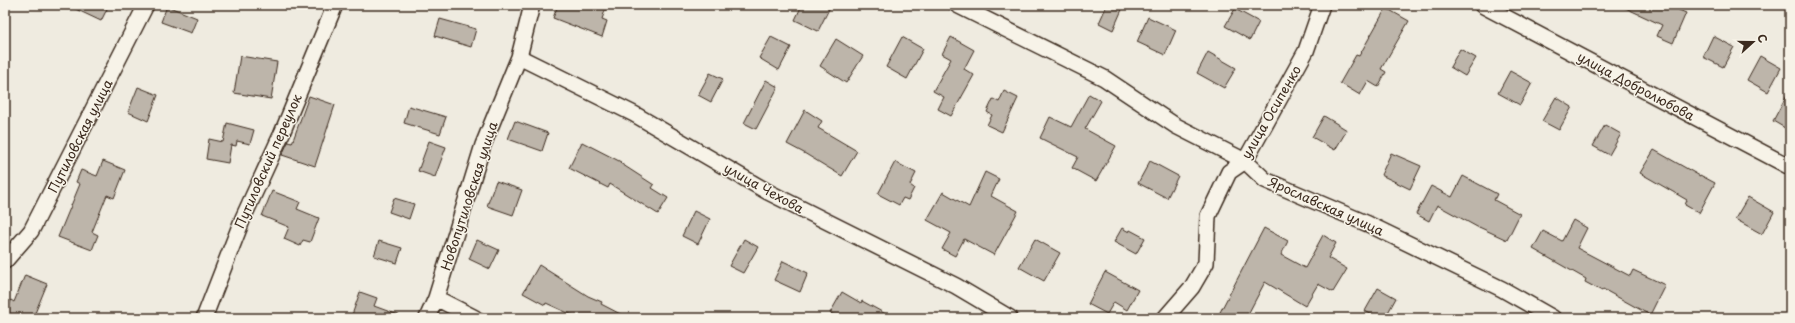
<svg xmlns="http://www.w3.org/2000/svg" width="1795" height="323" font-family="'Playpen Sans',sans-serif">
<style>
.building{fill:#bdb5aa;stroke:#3b2a1e}
.lines{fill:none;stroke-linecap:round;stroke-linejoin:round}
.minor-casing{stroke:#3b2a1e;stroke-width:18}
.minor{stroke:#f7f3e8;stroke-width:15}
.labels{text-anchor:middle;stroke-width:3;stroke-linejoin:round;paint-order:stroke}
.street-label{font-size:13px;fill:#3b2a1e;stroke:#f7f3e8}
</style>
<rect width="100%" height="100%" fill="#efebe0"/>
<filter id="ink" filterUnits="userSpaceOnUse"><feTurbulence type="fractalNoise" baseFrequency=".025" numOctaves="2"/><feDisplacementMap in="SourceGraphic" scale="8" xChannelSelector="R" yChannelSelector="G"/><feConvolveMatrix kernelMatrix="1 2 1 2 8 2 1 2 1" color-interpolation-filters="sRGB"/></filter>
<g filter="url(#ink)">
<!-- building -->
<path class="building" d="M67 5H109L101 21Z
M558 5H607L602 19 607 21 602 37 553 18Z
M802 5H831L818 31 795 20Z
M1107 5H1124L1113 30 1099 23Z
M1619 5H1667L1686 13 1673 43 1657 36 1662 25Z
M167 6 197 18 191 33 161 22Z
M1386 8 1409 21 1381 69 1386 72 1378 87 1368 81 1360 95 1340 83 1356 55 1359 56Z
M1235 9 1259 22 1250 40 1225 26Z
M1148 17 1176 30 1165 55 1137 42Z
M440 19 476 29 471 47 435 36Z
M1713 36 1734 47 1723 67 1703 57Z
M771 37 791 47 779 70 759 58Z
M902 37 923 49 907 79 886 67Z
M951 37 974 50 964 69 974 75 951 116 938 109 944 97 933 91 951 59 942 54Z
M836 39 863 56 846 83 820 66Z
M1460 49 1476 58 1465 76 1450 67Z
M1208 52 1236 68 1224 88 1197 73Z
M240 56 277 62 271 99 234 93Z
M1760 56 1781 68 1768 92 1747 80Z
M1510 71 1532 83 1520 105 1498 93Z
M710 73 723 79 711 102 698 95Z
M766 80 778 87 756 129 744 123Z
M138 87 158 95 148 121 128 112Z
M1790 89V131L1773 121Z
M1004 91 1018 98 1002 132 987 125 992 115 987 112 993 99 999 102Z
M1089 94 1101 101 1085 129 1116 146 1096 181 1072 168 1078 157 1040 138 1050 117 1071 127Z
M309 96 335 105 315 166 282 155 288 142 292 143Z
M1556 97 1572 107 1559 130 1542 121Z
M409 106 446 117 440 134 404 123Z
M805 110 822 121 818 128 857 151 842 176 804 153 787 144Z
M1324 116 1347 130 1335 150 1312 137Z
M515 121 548 133 542 151 508 139Z
M227 123 254 130 250 144 237 141 236 146 231 145 228 163 206 159 209 139 223 142Z
M1605 125 1621 134 1609 155 1593 146Z
M429 141 446 147 435 177 418 171Z
M582 142 621 162 620 163 654 185 652 188 668 198 658 214 610 184 608 188 569 168Z
M1654 150 1700 176V175L1715 183 1699 213 1685 205 1687 200 1640 173Z
M1391 153 1421 166 1410 189 1381 175Z
M103 161 125 170 114 198 107 195 92 232 98 235 92 250 58 237 80 184 76 182 81 170 97 176Z
M1150 161 1178 176 1167 198 1138 183Z
M895 162 916 173 910 185 914 188 908 200 903 198 899 205 878 194Z
M985 172 999 179 991 196 1018 211 994 255 964 239 955 256 942 249 951 233 927 220 943 192 969 207Z
M1463 176 1497 194 1494 200 1520 214 1507 240 1479 227V228L1437 205 1429 221 1416 214 1431 186 1452 197Z
M496 181 522 190 513 215 487 206Z
M272 191 300 202 297 209 319 218 310 242 303 240 300 246 284 239 289 227 262 216Z
M1748 197 1774 212 1762 234 1735 219Z
M394 198 414 204 409 219 389 212Z
M694 211 710 219 698 244 682 236Z
M1573 220 1587 228 1577 248 1630 276 1633 270 1665 285 1650 315 1603 289 1602 291 1585 282 1586 279 1533 249 1543 231 1562 241Z
M1122 228 1129 232 1130 230 1145 238 1136 254 1114 242Z
M1264 228 1288 241 1281 255 1305 268 1323 235 1336 243 1328 258 1347 269 1333 292 1318 284 1305 306 1265 282 1246 318H1217Z
M744 239 758 247 743 273 729 266Z
M1035 239 1060 253 1044 281 1019 267Z
M477 240 499 250 490 269 469 259Z
M379 241 402 248 397 263 374 256Z
M783 261 808 273 800 292 774 280Z
M539 265 588 296 602 302 601 304 628 318H579L546 303 545 305 523 293Z
M1105 272 1138 290 1127 310 1114 302 1107 314 1088 304Z
M25 275 47 284 33 318H5L11 300 14 302Z
M1378 288 1396 298 1385 318H1378L1365 311Z
M360 292 377 298 374 306 401 316 400 318H361L352 315Z
M842 292 861 303 862 301 893 318H840L830 313Z"/>
<g class="lines">
<defs>
<path id="minor" d="M957 5 1104 78 1176 126 1245 161 1265 180 1368 224 1502 289 1553 318
M1482 5 1790 167
M519 57 634 114 768 192 956 286 1010 318
M5 261 31 231 146 5
M436 298 475 318
M204 318 243 218 282 133 335 5
M427 318 436 298 483 145 519 57 532 5
M1165 318 1192 287 1206 263 1208 216 1229 172 1245 161 1306 51 1322 5"/>
</defs>
<!-- minor casing -->
<use href="#minor" class="minor-casing"/>
<!-- minor -->
<use href="#minor" class="minor"/>
</g>
</g>
<g class="labels">
<!-- street labels -->
<g class="street-label">
<text transform="translate(1636 86) rotate(28)" y="5">улица Добролюбова</text>
<text transform="translate(1271 112) rotate(-60)" y="5">улица Осипенко</text>
<text transform="translate(80 136) rotate(-63)" y="5">Путиловская улица</text>
<text transform="translate(268 161) rotate(-66)" y="5">Путиловский переулок</text>
<text transform="translate(764 188) rotate(29)" y="5">улица Чехова</text>
<text transform="translate(469 196) rotate(-72)" y="5">Новопутиловская улица</text>
<text transform="translate(1326 206) rotate(24)" y="5">Ярославская улица</text>
</g>
</g>
<!-- margin -->
<rect width="1795" height="323" fill="none" stroke="#f7f3e8" stroke-width="20"/>
<rect x="10" y="10" width="1775" height="303" fill="none" stroke="#3b2a1e" stroke-width="1.5" filter="url(#ink)"/>
<!-- north arrow -->
<g transform="translate(1753 42) rotate(69)" stroke="#f7f3e8" stroke-width="3" paint-order="stroke">
<path d="M0-3L7 15L0 10L-7 15Z" fill="#3b2a1e"/>
<text y="-6" font-size="11" font-weight="bold" text-anchor="middle" fill="#3b2a1e">С</text>
</g>
</svg>
